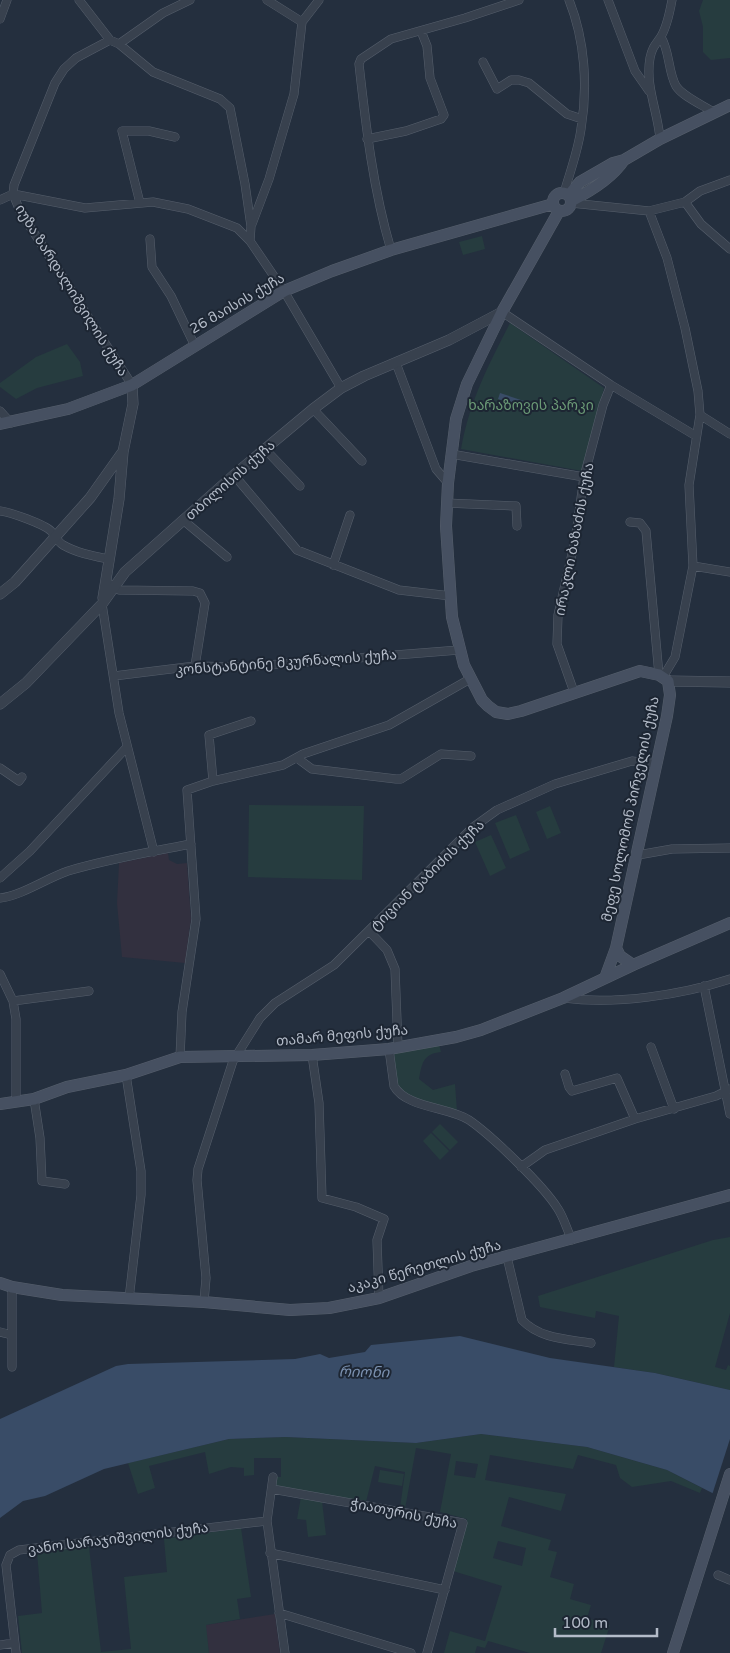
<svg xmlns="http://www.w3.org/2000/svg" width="730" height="1653" font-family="'Varela Round','Noto Sans Georgian',sans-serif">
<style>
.medical{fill:#32303f}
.green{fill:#263c3f;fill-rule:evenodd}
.water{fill:#394c67}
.pier{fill:#242f3e}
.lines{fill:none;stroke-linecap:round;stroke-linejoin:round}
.minor-casing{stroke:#565f6c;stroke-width:9}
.tertiary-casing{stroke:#565f6c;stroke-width:11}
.secondary-casing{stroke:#565f6c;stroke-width:12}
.minor{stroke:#38414e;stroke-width:8}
.tertiary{stroke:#38414e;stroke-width:10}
.secondary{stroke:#465061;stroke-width:11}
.labels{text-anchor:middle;stroke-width:4;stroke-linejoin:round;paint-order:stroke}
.street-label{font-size:14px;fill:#b4bcc9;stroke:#1d2633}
.park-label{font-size:14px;fill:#6b9a76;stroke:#1d2633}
.water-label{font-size:15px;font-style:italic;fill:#7c92b1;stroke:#1d2633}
</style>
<rect width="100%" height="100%" fill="#242f3e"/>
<!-- medical -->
<path class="medical" d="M168 853 169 860 177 864 187 863 191 919 185 963 122 957 117 903 119 863Z
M275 1614 280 1653H209L205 1625Z"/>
<!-- green -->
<path class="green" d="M703 0H730V58L711 60 703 52V27L699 11Z
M482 236 485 249 463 255 459 242Z
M510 323 604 388 582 471 461 449C470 400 488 366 510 323Z
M67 344 80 362 83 376 37 388 16 399 0 387V383L36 357Z
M249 805 364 806 362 880 248 877Z
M550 806 561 833 547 839 536 812Z
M516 815 530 850 510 859 495 823Z
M491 835 506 868 490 876 475 842Z
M439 1044 441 1052C423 1054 422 1063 419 1079L433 1090 455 1084 457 1111C440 1106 407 1103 397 1086 393 1077 395 1060 394 1051Z
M440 1124 458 1142 450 1150 432 1132Z
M431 1133 449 1151 440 1160 423 1141Z
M730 1237V1313L715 1367 726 1370 728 1365 730 1366V1390L655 1373 614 1367 619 1316 596 1311 595 1318 540 1307 538 1296 713 1240Z
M481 1434 587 1447 667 1470 702 1488 700 1493 671 1481 632 1487 620 1478 616 1465 578 1455 573 1469 490 1455 485 1480 566 1494 561 1511 509 1497 501 1526 551 1540 548 1550 557 1552 550 1577 574 1584 570 1599 591 1605 587 1618 610 1625 601 1653H530L488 1641 485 1648 477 1646 475 1653H444L450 1631 485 1641 502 1586 453 1571 467 1519 440 1512 451 1454 416 1448 405 1509 400 1508 405 1472 375 1466 366 1502 274 1485 275 1477H281V1458H254V1475L244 1476V1468L231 1467 209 1474 205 1452 149 1466 155 1488 138 1494 128 1463 229 1439 286 1437 416 1443ZM456 1461 478 1464 475 1478 454 1475ZM498 1541 526 1548 522 1566 493 1558Z
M380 1470 404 1474 402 1486 378 1482Z
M301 1497 322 1501 326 1535 308 1537 306 1520 297 1519Z
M241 1528 251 1597 237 1599 240 1619 206 1625 209 1653H22L18 1616 42 1613 37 1552 89 1547 101 1652 131 1649 124 1577 167 1572 164 1539Z"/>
<!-- water -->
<path class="water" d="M500 393 524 401 522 407 498 399Z
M460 1336 550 1358 655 1373 730 1390V1502L667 1470 587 1447 481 1434 416 1443 286 1437 229 1439 104 1469 45 1496 23 1501 0 1518V1419L116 1366 128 1364 295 1359 320 1354 329 1358 365 1352 371 1345Z"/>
<!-- pier -->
<path class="pier" d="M730 1439V1504L712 1495Z"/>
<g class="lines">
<defs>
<path id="minor" d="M79 0 110 40 119 44 153 72 220 99 230 108 245 184 251 226 250 241 284 291 341 388
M267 0 302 22
M608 0 635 71 649 91
M0 19 7 0
M661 37C670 52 668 72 676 86 683 97 703 105 715 113
M110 40 76 58 64 69 55 83 14 185 13 194 20 211 132 385
M119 44 163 13 190 0
M483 62 497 89 511 80H519L529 83 567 114 582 119
M367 139 406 131 441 119 444 115 430 78 427 46 421 31
M660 139C658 112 645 86 650 58 652 48 655 45 660 38 667 28 670 11 672 0
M564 193C570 172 578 151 581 129 588 87 585 40 569 0
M13 194 85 208 153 202 188 209 237 228 250 241
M0 200 13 194
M685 202 701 224 730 249
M140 203 122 131H149L175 137
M571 203 649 211 685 202 700 191 730 180
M649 211 667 258 685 328 698 391 700 415 689 485 693 566 675 657 663 677
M252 224 269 179 294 94 302 22 319 0
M150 239 152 267 171 296 194 344
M391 250C373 189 366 127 359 64L361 59 391 39 465 18 519 0
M502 312 611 385 696 436
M396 363 436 469 448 483
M313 409 362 461
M0 411 11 423
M700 415 730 434
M265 449 300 486
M451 454 584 477
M234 475 297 550 399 590 451 596
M446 503 516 506 517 526
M0 511C10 512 44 524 51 531 55 536 57 541 63 545 77 553 93 556 108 559
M183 520 227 557
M630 522 640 523 646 531 659 675
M333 565 350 515
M693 566 730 572
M110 584 119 590 193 591 200 593 205 603 195 666
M102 604 119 713 154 852
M114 676 195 666 243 667 459 650
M574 692 557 644 558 615 575 541 584 477 603 405 611 385
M297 758 312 769 396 779H401L441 754 471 756
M0 768 19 781 22 777
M213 781 209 735 251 721
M638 855 672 849 730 848
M0 878 30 851 127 747
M0 898C21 896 47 878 68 871 108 859 150 852 191 844
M369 931 387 950 395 969 398 1047
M0 974 13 1001 16 1019V1102
M704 986 730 1114
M564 998C615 1005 681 995 730 979
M13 1001 89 991
M651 1047 674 1109
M389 1049 394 1086C406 1108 449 1107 469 1120 491 1135 544 1186 558 1209 564 1218 567 1230 572 1240
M312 1055 319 1103 322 1198 356 1207 384 1219 377 1240 379 1298
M180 1057 182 1012 196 919 187 790 213 781 283 765 303 754 389 725 470 679
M565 1074 569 1087 572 1091 617 1078 635 1119
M126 1075 141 1171V1195L129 1299
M34 1099 40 1138 42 1181 65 1184
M521 1167 545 1150 635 1119 716 1096 730 1089
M507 1257 522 1320C540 1339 567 1339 591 1343
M12 1287V1367
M204 1302 206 1278 197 1180 198 1169 233 1061 260 1018 275 1003 334 965 472 828 497 810 555 784 632 761 657 764
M0 1332 12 1335
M273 1477 267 1521 285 1653
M272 1489 463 1523 427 1653
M270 1553 445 1590
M718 1575 730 1580
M279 1613 411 1653
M0 1645 14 1643
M16 1653 6 1565 10 1555 19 1550 267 1521"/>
<path id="tertiary" d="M0 594 15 582 90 498 122 453
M103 598 119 499 123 452 133 404 132 385
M668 681 730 682
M0 704 26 683 102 604 125 572 234 475 313 409 341 388 364 376 449 340 502 312"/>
<path id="secondary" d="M553 202a9 9 0 1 1 18 0a9 9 0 1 1-18 0Z
M569 195 580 182 613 163 624 160 660 139 730 105
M571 201C591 191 612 178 624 160
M559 211 502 312 467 384 456 419 448 483 446 526 452 617 464 665 482 700 488 706 496 712 508 714 521 711 640 671 659 675 668 681 670 695 667 716 616 948 620 956 633 965
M0 424 68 409 132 385 284 291 332 271 391 250 553 204
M605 978 616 948
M0 1104 34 1099 67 1087 126 1075 180 1057 312 1055 389 1049 456 1037 481 1030 563 998 633 965 730 923
M0 1283 12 1287 62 1295 204 1302 290 1310 329 1308 379 1298 471 1266 730 1195
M673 1653 730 1474"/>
</defs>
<!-- minor casing -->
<use href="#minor" class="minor-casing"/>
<!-- tertiary casing -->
<use href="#tertiary" class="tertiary-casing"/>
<!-- secondary casing -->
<use href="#secondary" class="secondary-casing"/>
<!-- minor -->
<use href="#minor" class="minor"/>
<!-- tertiary -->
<use href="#tertiary" class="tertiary"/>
<!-- secondary -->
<use href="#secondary" class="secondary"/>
</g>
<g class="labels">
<!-- street labels -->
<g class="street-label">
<text transform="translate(72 290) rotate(58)" y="5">იუზა ზარდალიშვილის ქუჩა</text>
<text transform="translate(237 303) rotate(-30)" y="5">26 მაისის ქუჩა</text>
<text transform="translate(230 480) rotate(-41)" y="5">თბილისის ქუჩა</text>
<text transform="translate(574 539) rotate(-79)" y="5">ირაკლი ბაზაძის ქუჩა</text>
<text transform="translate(286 662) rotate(-4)" y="5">კონსტანტინე მკურნალის ქუჩა</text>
<text transform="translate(630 809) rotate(-78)" y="5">მეფე სოლომონ პირველის ქუჩა</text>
<text transform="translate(427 875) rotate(-44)" y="5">ტიციან ტაბიძის ქუჩა</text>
<text transform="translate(342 1035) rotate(-5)" y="5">თამარ მეფის ქუჩა</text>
<text transform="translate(424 1266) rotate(-16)" y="5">აკაკი წერეთლის ქუჩა</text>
<text transform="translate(404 1513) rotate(11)" y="5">ჭიათურის ქუჩა</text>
<text transform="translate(118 1538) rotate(-7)" y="5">ვანო სარაჯიშვილის ქუჩა</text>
</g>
<!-- park labels -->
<g class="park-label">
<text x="531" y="410">ხარაზოვის პარკი</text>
</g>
<!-- water labels -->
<g class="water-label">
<text transform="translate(364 1372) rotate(1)" y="5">რიონი</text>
</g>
</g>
<!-- scale -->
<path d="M555 1628v8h102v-8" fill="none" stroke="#b4bcc9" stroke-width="2.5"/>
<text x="562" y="1628" font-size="15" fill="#b4bcc9" stroke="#1d2633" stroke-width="4" paint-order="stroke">100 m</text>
</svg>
